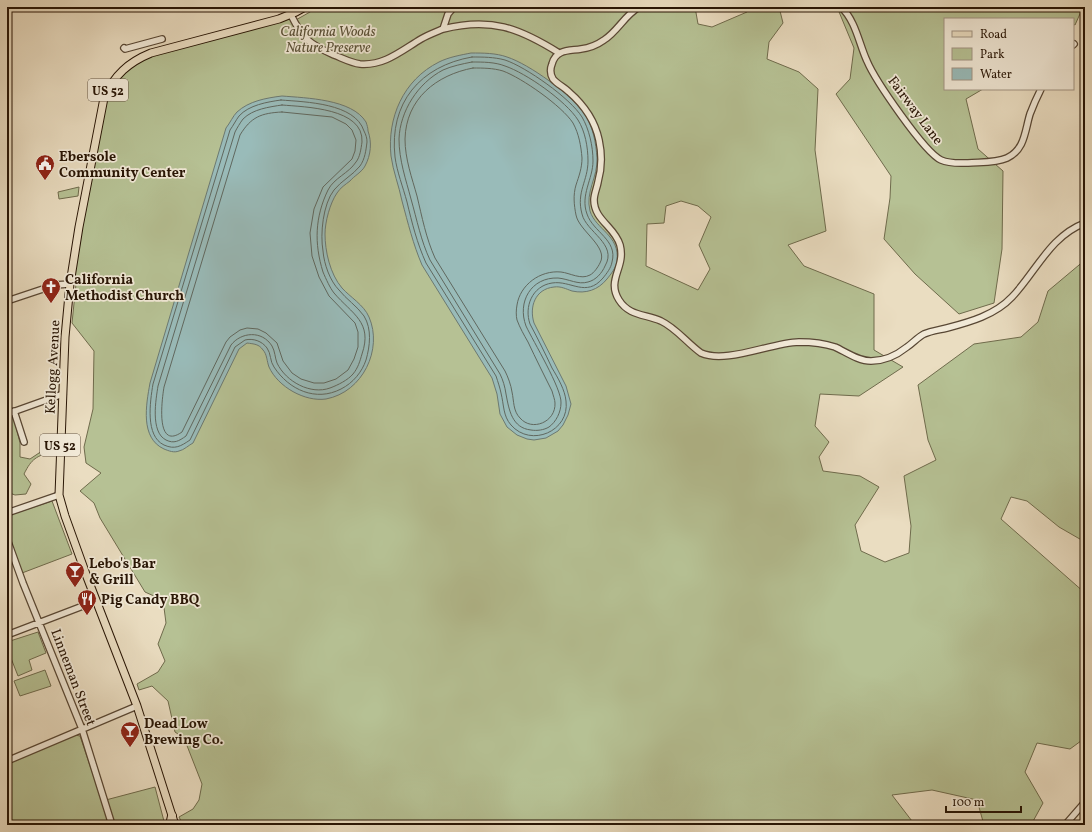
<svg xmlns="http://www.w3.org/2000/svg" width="1092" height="832" font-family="Vollkorn,serif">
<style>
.green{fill:#b6c194;stroke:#6f6b4c;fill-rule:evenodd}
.water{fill:#99bbb9;stroke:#6c7971}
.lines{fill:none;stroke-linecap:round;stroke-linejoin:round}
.shore{stroke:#60685f;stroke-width:1}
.minor-casing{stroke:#584734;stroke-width:8}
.major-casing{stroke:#281505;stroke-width:9}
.highway-casing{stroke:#281505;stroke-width:10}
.minor{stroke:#f1e9d7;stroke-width:5.5}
.major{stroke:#eaddc1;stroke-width:7}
.highway{stroke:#eaddc1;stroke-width:8}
.labels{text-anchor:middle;stroke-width:3.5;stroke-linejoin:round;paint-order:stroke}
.shield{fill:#f1e9d7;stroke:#645544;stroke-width:1}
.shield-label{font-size:13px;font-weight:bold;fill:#281505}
.park-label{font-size:14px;font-style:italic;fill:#5a5137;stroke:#f1e9d7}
.street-label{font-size:14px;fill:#281505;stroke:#f1e9d7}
.poi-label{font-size:14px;font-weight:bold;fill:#281505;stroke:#f1e9d7;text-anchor:start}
</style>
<rect width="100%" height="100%" fill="#eaddc1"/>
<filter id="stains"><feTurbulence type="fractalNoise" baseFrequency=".005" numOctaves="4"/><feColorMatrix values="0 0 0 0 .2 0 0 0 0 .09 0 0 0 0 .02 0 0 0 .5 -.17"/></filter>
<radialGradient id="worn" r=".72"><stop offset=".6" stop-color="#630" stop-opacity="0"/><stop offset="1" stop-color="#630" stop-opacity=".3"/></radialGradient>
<!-- green -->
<path class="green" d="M316 7H695L698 24 712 27 747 12V7H779L783 23 769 42 767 59 799 72 818 89 815 150 826 231 788 245 804 266 874 294V350L903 367 859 396 820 394 815 426 829 442 819 457 823 471 860 476 879 487 855 525 861 551 885 562 909 553 911 526 904 476 936 460 928 440 918 385 974 344 1021 337 1038 322 1048 291 1085 260V542L1059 527 1027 501 1011 497 1001 519 1085 593V738L1070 749 1037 743 1025 772 1043 803 1031 825H984L977 800 932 790 892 795 915 825H183L179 817 193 809 199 800 202 784 184 738 175 732 168 701 152 686 139 690 137 684 158 672 165 661 158 644 166 623 163 600 145 592 100 518 94 503 80 491 101 473 86 463 84 447 93 409 94 351 72 323 76 284H70L104 98 134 61 291 15 294 21 310 12ZM681 201 698 206 711 217 699 245 710 269 698 290 646 266 647 224 664 223 666 206Z
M837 7H1083L1075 25 1073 24V19H945V89H983L966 99 978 149 1003 171 1002 249 994 303 959 314 915 274 884 239 890 198 891 176 836 94 850 79 854 48Z
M79 187 78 196 59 199 58 192Z
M13 414 20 443V457L30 459 42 451 53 440 52 451C36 457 32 458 24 474L31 484 26 494 15 495 7 492V416Z
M52 501 72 554 22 573 7 532V516Z
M38 632 46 653 29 660 32 670 18 676 7 648V642Z
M45 670 51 686 20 696 14 681Z
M75 735 80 736 102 801 155 787 165 825H7V764Z"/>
<!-- water -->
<path class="water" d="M471 53C483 53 496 53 507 57 529 64 572 95 585 114 593 127 596 143 597 158 598 177 585 192 590 211 596 230 620 235 617 261 616 268 611 274 607 279 598 290 586 294 572 291 566 289 561 286 554 287 535 289 529 307 534 323L566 386 571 404 568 415 563 425 558 431 546 438 534 440 527 439 517 435 507 427 500 414 497 394 492 378 422 265C413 244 408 223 402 201 399 186 393 171 391 156 387 118 403 80 439 62 449 57 461 55 471 53Z
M282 96C306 98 352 99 366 122 367 125 368 128 368 131 372 142 371 155 365 166 362 172 354 176 350 181 346 184 340 188 337 193 330 203 325 222 325 234 325 251 330 274 342 288 350 297 364 305 369 317 383 349 363 392 326 399 305 402 278 387 269 367 267 362 267 354 263 350 259 344 254 344 247 343L239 349 193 443C189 445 184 450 179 451 174 453 169 451 164 449 140 438 146 405 150 383L226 128C230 123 233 116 237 112 249 101 266 98 282 96Z"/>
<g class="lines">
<!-- shore -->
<path class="shore" d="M472 57C483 57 494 57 505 60 526 67 570 98 582 117 589 129 593 146 593 161 593 179 580 195 587 214 593 232 618 240 612 262 611 268 607 273 603 278 586 298 571 280 552 283 532 286 524 307 530 324 538 339 545 353 552 368 558 378 565 390 566 401 570 431 531 448 511 425 503 416 504 405 501 393 500 388 498 382 496 376L426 263C417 243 412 223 407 202 403 187 397 172 395 157 389 103 420 66 472 57Z
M472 62C483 62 495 62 505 66 526 73 566 101 578 120 585 131 588 147 588 161 588 181 576 192 582 214 586 232 618 244 605 266 602 273 596 280 588 282 578 285 569 279 558 278 531 277 517 302 526 326 533 341 562 389 561 403 561 412 556 422 549 427 544 430 537 431 531 430 512 428 509 410 506 394 505 387 503 380 500 374L430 260C421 241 417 220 411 199 406 180 399 160 399 139 400 111 418 83 443 70 452 66 462 64 472 62Z
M473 68C483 68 493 68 503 71 522 78 562 106 573 123 579 134 581 146 582 158 582 168 579 176 576 185 573 195 574 205 576 215 579 231 609 247 600 263 598 267 594 273 590 275 581 280 570 273 561 272 540 270 520 285 517 305 516 310 516 316 517 320 520 328 524 335 528 342 536 359 544 375 552 391 553 395 555 400 555 403 556 422 532 432 520 418 513 411 514 401 512 392 511 385 508 377 505 371L435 258C426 238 422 217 417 196 412 178 405 159 405 139 406 99 436 75 473 68Z
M281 100C306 102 355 103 364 131 366 135 367 138 367 142 366 150 365 159 360 166 353 175 341 181 334 190 323 204 320 234 323 251 324 264 330 281 339 290 346 299 357 306 364 316 372 329 370 346 366 360 362 372 353 383 341 389 316 402 289 390 274 367 270 362 271 353 267 348 262 341 253 338 245 340L235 347 190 440C181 446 175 450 164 445 145 436 150 402 153 384L230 130C233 126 236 120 239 116 249 105 267 102 281 100Z
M282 105C305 107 364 108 362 142 361 149 360 157 356 162 349 173 334 178 328 190 315 217 314 243 323 272 326 279 330 288 334 293 352 314 373 322 362 354 360 361 358 368 353 374 348 380 338 385 330 388 311 395 286 382 277 363 275 358 275 351 272 346 262 330 241 332 231 345L186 436C179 441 174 444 166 440 150 432 156 399 158 386L235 132C237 128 240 123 243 119 253 109 269 107 282 105Z
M282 112 332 117 346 124 352 130 356 140 355 151 352 159 323 187 314 209 310 233 312 256 319 277 329 296 355 323 358 332V347L354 359 348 370 336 379 324 383H314L301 379 292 373 283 361 277 343 266 333 258 329 247 328 240 330 230 337 226 342 182 432C155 451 162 399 164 387L240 135C251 117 261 113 282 112Z"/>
<defs>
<path id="minor" d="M639 7C624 16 618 31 604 40 597 45 589 48 581 49 569 51 556 49 552 64 550 69 550 74 553 79 557 84 564 87 569 92 584 105 595 121 599 140 602 154 602 168 598 182 597 188 594 194 594 200 594 220 615 227 620 245 626 268 606 279 619 300 629 316 645 314 661 321 676 328 687 343 701 353 726 364 770 343 799 342 811 342 823 343 835 347 846 352 858 361 871 361 884 361 897 355 907 347 913 343 918 337 924 334 931 331 939 330 947 328 970 322 995 315 1012 297 1036 272 1050 236 1085 223
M841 7C856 21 859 44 867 61 875 80 924 152 941 160 950 164 959 163 968 163 981 162 996 163 1007 158 1025 150 1025 130 1030 114 1033 106 1037 97 1041 89
M291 15C303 39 309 44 334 55 342 58 351 63 360 64 384 66 401 51 421 39 428 35 436 32 443 29L448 14 454 7
M443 29C491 17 519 28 559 53
M1073 45 1074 44
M124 48 125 49 162 39
M7 301 55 285 70 284
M14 411 24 442
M7 414 63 394
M7 513 59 495
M7 539 23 583 82 729 112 825
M7 635 96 601
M7 761 137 706
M1065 825 1085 802"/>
<path id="major" d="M175 825 137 706 87 577 65 516 59 495 65 337 70 284 79 227 104 98C114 75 129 62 151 53L279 19 296 12 305 7"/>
<path id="highway" d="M170 825 172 816"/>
</defs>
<!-- minor casing -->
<use href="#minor" class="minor-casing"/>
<!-- major casing -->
<use href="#major" class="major-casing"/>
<!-- highway casing -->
<use href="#highway" class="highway-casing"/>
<!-- minor -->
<use href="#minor" class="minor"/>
<!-- major -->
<use href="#major" class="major"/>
<!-- highway -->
<use href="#highway" class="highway"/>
</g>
<!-- icons -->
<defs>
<symbol id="civic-pin" viewBox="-11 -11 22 30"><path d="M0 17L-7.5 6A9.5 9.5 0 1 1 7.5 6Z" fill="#8f2418" stroke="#f1e9d7"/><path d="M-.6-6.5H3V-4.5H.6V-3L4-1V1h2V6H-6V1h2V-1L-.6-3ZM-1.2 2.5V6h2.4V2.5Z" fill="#fff"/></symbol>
<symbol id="church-pin" viewBox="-11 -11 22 30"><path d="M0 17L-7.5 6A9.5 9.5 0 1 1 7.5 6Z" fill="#8f2418" stroke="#f1e9d7"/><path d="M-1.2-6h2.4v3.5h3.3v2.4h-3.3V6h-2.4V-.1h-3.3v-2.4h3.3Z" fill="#fff"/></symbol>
<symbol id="bar-pin" viewBox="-11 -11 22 30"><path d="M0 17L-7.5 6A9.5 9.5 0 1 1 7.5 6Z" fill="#8f2418" stroke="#f1e9d7"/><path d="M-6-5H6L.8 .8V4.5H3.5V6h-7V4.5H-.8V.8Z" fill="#fff"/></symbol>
<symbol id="restaurant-pin" viewBox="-11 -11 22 30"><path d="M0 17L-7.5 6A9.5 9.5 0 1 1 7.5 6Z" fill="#8f2418" stroke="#f1e9d7"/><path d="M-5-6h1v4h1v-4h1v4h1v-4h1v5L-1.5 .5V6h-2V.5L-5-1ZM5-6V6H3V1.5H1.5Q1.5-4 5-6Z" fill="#fff"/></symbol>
</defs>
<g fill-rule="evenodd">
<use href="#civic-pin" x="34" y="153" width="22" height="30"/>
<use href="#church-pin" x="40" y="276" width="22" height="30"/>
<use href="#bar-pin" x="64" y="560" width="22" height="30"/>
<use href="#restaurant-pin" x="76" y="588" width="22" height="30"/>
<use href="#bar-pin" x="119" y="720" width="22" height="30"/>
</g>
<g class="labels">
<!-- shield labels -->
<g class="shield">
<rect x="88" y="79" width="40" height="22" rx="3"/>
<rect x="40" y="434" width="40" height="22" rx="3"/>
</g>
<g class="shield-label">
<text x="108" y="95">US 52</text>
<text x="60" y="450">US 52</text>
</g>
<!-- park labels -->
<g class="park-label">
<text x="328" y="36">California Woods<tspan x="328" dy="16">Nature Preserve</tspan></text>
</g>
<!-- street labels -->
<g class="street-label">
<text transform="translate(916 110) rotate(53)" y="5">Fairway Lane</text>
<text transform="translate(52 367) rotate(-87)" y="5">Kellogg Avenue</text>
<text transform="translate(74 677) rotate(69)" y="5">Linneman Street</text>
</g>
<!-- poi labels -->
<g class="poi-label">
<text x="59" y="161">Ebersole<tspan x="59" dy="16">Community Center</tspan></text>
<text x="65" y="284">California<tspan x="65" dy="16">Methodist Church</tspan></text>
<text x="89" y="568">Lebo's Bar<tspan x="89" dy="16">&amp; Grill</tspan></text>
<text x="101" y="604">Pig Candy BBQ</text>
<text x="144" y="728">Dead Low<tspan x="144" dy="16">Brewing Co.</tspan></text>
</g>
</g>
<!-- margin -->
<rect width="1092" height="832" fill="none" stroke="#eaddc1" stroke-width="24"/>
<rect x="8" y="8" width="1076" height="816" fill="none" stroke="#281505" stroke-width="2"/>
<rect x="12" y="12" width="1068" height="808" fill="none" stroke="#281505"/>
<!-- legend -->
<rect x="944" y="18" width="130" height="72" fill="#f1e9d7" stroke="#a19483"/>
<rect x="952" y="31" width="20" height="6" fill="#eaddc1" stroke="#a19483"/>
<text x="980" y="38" font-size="12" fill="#281505">Road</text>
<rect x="952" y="48" width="20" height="12" fill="#b6c194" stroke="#a19483"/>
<text x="980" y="58" font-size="12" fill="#281505">Park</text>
<rect x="952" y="68" width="20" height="12" fill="#99bbb9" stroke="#a19483"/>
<text x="980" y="78" font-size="12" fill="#281505">Water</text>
<!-- scale -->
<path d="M946 806v6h75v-6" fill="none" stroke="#281505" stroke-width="2"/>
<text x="952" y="806" font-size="12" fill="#281505" stroke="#f1e9d7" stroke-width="3" paint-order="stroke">100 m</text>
<rect width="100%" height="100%" filter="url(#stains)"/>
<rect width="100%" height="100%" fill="url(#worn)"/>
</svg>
